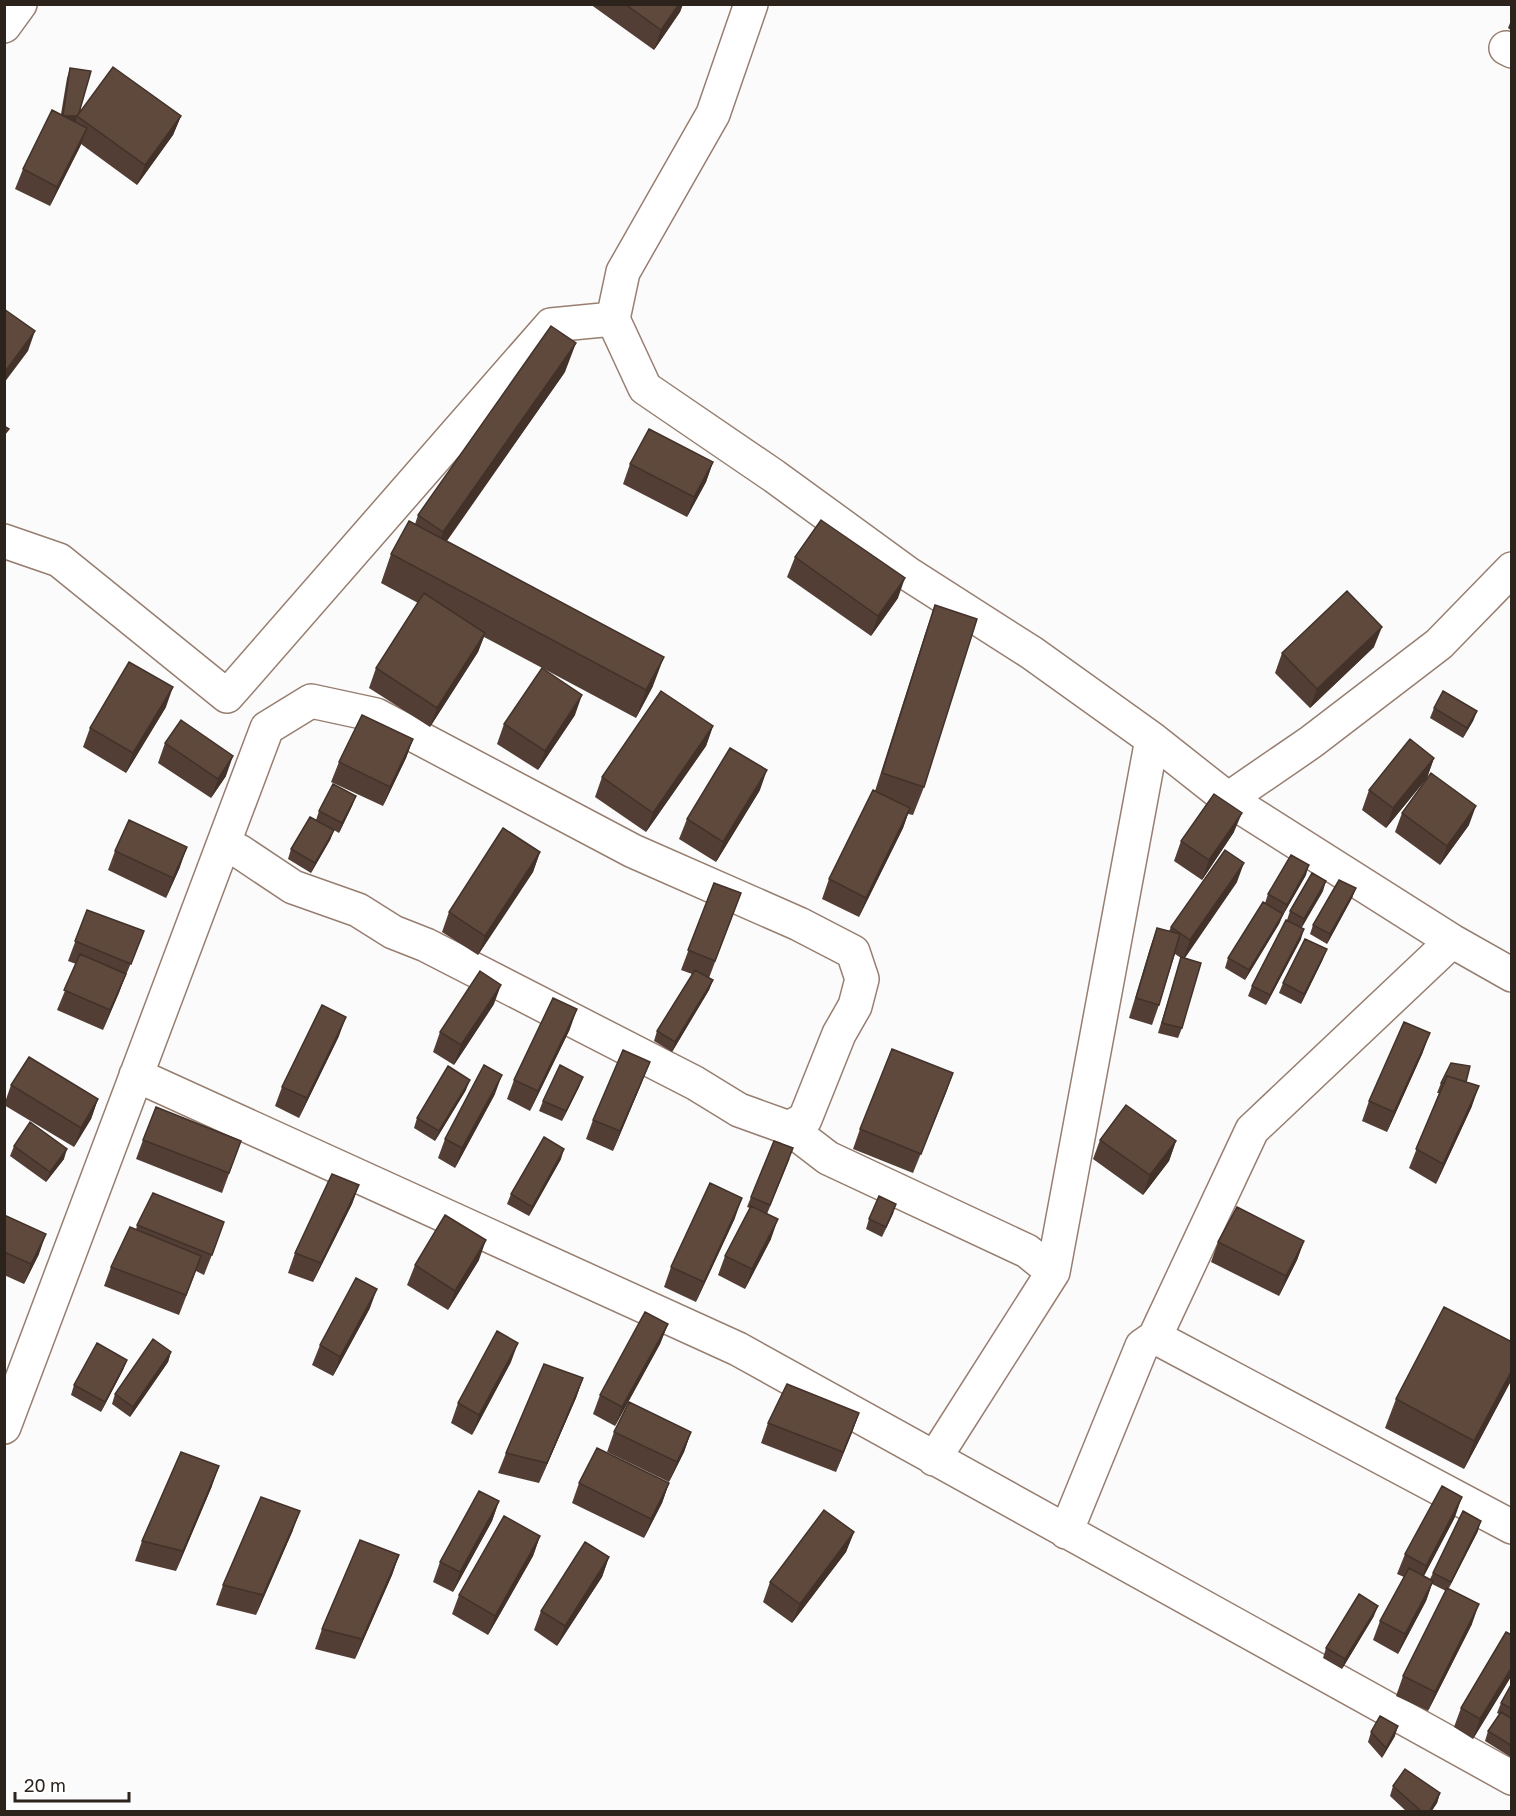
<svg xmlns="http://www.w3.org/2000/svg" width="1516" height="1816" font-family="'Golos Text',sans-serif">
<style>
.lines{fill:none;stroke-linecap:round;stroke-linejoin:round}
.minor-casing{stroke:#977e70;stroke-width:36}
.minor{stroke:#fff;stroke-width:33}
.wall{fill:#523e34}
.shaded-wall{fill:#42322a}
.building{fill:#5f483c;stroke:#42322a;stroke-width:1.5}
</style>
<rect width="100%" height="100%" fill="#fbfbfb"/>
<g class="lines">
<defs>
<path id="minor" d="M751 4 713 114 623 272 613 319 645 388 774 476 910 575 1032 653 1152 739 1228 799 1452 941 1512 975
M4 26 20 4
M1506 48 1512 51
M4 541 59 560 227 696 551 325 613 319
M1228 799 1311 742 1439 644 1512 569
M136 1075 738 1349 1512 1778
M789 1128 828 1158 1027 1251 1053 1272
M1155 1337 1512 1527
M4 1427 267 728 311 701 376 715 633 851 799 924 853 952 862 979 855 1006 839 1034 805 1119 789 1128 739 1110 695 1083 426 945 393 932 358 910 293 887 239 851
M934 1459 1053 1272 1152 739
M1066 1532 1142 1346 1155 1337 1252 1130 1452 941"/>
</defs>
<!-- minor casing -->
<use href="#minor" class="minor-casing"/>
<!-- minor -->
<use href="#minor" class="minor"/>
</g>
<!-- wall -->
<path class="wall" d="M590 4H683L680 12 654 50Z
M1512 18V31L1508 28Z
M70 68 79 113 181 116 173 135 137 185 81 144 50 206 15 189 23 169 61 114 67 78Z
M565 372 446 541 653 686 636 718 484 637 478 652 430 727 369 688 376 668 418 603 381 583 391 554 415 524 418 515Z
M713 462 706 482 687 517 623 484 630 464Z
M795 557 898 598 871 636 787 577Z
M935 605 924 787 913 815 908 814 903 828 859 917 822 899 829 879 875 791 925 634Z
M1374 647 1310 708 1275 673 1282 653Z
M166 707 126 773 83 747 90 728Z
M1434 708 1477 711 1473 721 1463 738 1430 718Z
M575 715 538 770 497 744 504 724Z
M713 726 706 746 646 832 595 797 602 777Z
M413 739 406 758 383 806 331 782 339 762Z
M165 743 226 776 211 798 158 763Z
M1434 758 1427 778 1386 828 1362 810 1369 790Z
M760 790 716 862 679 839 687 819Z
M356 796 352 806 339 833 334 830 330 840 311 873 288 859 291 849 316 820 319 811Z
M1402 813 1469 825 1440 865 1395 832Z
M1234 832 1202 880 1174 861 1181 841Z
M115 851 180 867 166 898 108 870Z
M540 852 533 872 478 955 442 932 449 912Z
M1306 875 1283 915 1279 924 1245 980 1225 968 1228 958 1265 903 1268 894Z
M1237 882 1185 958 1182 1028 1178 1038 1158 1033 1181 958 1175 954 1159 1005 1152 1025 1129 1018 1150 948 1157 928 1169 931 1171 927Z
M714 883 741 893 709 978 713 980 709 990 672 1052 654 1041 657 1031 692 974 681 970Z
M1356 888 1352 898 1327 944 1310 934 1313 925Z
M1323 891 1301 928V939L1266 1005 1248 996 1252 986 1287 920 1290 911Z
M87 910 136 951 103 1030 57 1010 76 964 68 961Z
M1323 959 1301 1004 1279 993 1283 983Z
M494 1004 454 1065 433 1052 440 1032Z
M570 1029 530 1111 507 1099 514 1080Z
M339 1036 299 1118 275 1106 282 1087Z
M1423 1052 1387 1132 1362 1121 1369 1101Z
M953 1073 913 1173 853 1149 860 1129Z
M583 1077 579 1087 562 1121 539 1111 543 1101Z
M642 1082 613 1151 586 1139 593 1120Z
M1466 1082 1472 1106 1436 1184 1409 1168 1439 1093H1437L1441 1083Z
M11 1085 98 1099 91 1119 74 1147 4 1105Z
M466 1090 435 1141 414 1128 417 1118Z
M495 1094 455 1168 438 1158 445 1139Z
M143 1140 241 1141 222 1193 136 1159Z
M1100 1140 1176 1141 1169 1161 1143 1195 1093 1159Z
M14 1146 64 1159 46 1182 10 1156Z
M790 1158 767 1214 771 1239 745 1289 718 1275 725 1256 750 1208 747 1207 751 1197Z
M561 1159 529 1216 507 1204 511 1194Z
M359 1185 352 1204 313 1282 288 1273 295 1253Z
M896 1204 882 1237 866 1229 869 1219Z
M4 1215 39 1254 24 1284 4 1275Z
M735 1218 696 1302 664 1287 671 1267Z
M137 1225 217 1242 204 1275 196 1271 179 1315 104 1286 111 1267 136 1230Z
M1304 1241 1297 1260 1279 1296 1211 1262 1218 1242Z
M479 1260 448 1310 407 1285 415 1265Z
M370 1308 333 1376 312 1365 320 1345Z
M668 1324 660 1344 615 1426 593 1414 600 1395Z
M1512 1342V1379L1464 1469 1385 1428 1396 1399Z
M171 1352 168 1362 130 1417 112 1404 115 1394Z
M127 1360 123 1370 101 1412 71 1395 74 1385Z
M511 1362 472 1435 451 1423 458 1403Z
M583 1378 576 1398 539 1483 498 1473 506 1453Z
M859 1413 836 1472 761 1443 768 1423Z
M614 1432H691L684 1452 669 1482 607 1452Z
M579 1483H669L662 1503 644 1538 572 1503Z
M212 1486 176 1571 135 1561 142 1541Z
M499 1501 492 1521 453 1592 433 1582 440 1562Z
M1455 1517 1424 1576 1430 1579 1433 1573 1478 1531 1448 1589 1472 1624 1428 1711 1396 1696 1403 1676 1446 1591 1432 1584 1426 1601 1398 1654 1373 1640 1380 1621 1404 1577 1397 1574 1405 1554Z
M293 1530 256 1615 216 1605 223 1585Z
M854 1532 846 1552 792 1623 763 1602 770 1582Z
M540 1536 533 1556 488 1635 452 1614 459 1595Z
M399 1555 392 1575 355 1659 315 1649 322 1629Z
M609 1557 602 1577 557 1646 534 1630 541 1611Z
M1374 1616 1342 1669 1323 1658 1326 1648Z
M1512 1635V1675L1473 1739 1454 1727 1461 1708Z
M1512 1683V1758L1485 1741 1488 1731 1499 1714 1497 1713 1501 1703Z
M1371 1732 1395 1736 1382 1758 1368 1742Z
M1393 1786 1440 1793 1437 1803 1431 1812H1407L1390 1796Z"/>
<!-- shaded-wall -->
<path class="shaded-wall" d="M679 4H683L680 12 654 50 661 30Z
M63 116H77L74 126Z
M181 116 173 135 137 185 145 165Z
M87 128 80 147 50 206 57 187Z
M35 331 28 351 4 383V373Z
M576 343 565 372 433 561 443 532Z
M713 462 706 482 687 517 694 497Z
M905 578 898 598 871 636 878 616Z
M1382 627 1374 647 1310 708 1317 689Z
M485 633 478 652 430 727 437 708Z
M664 657 653 686 636 718 646 690Z
M173 687 166 707 126 773 133 753Z
M582 695 575 715 538 770 545 751Z
M1477 711 1473 721 1463 738 1467 728Z
M713 726 706 746 646 832 653 813Z
M413 739 406 758 383 806 390 787Z
M233 756 226 776 211 798 218 779Z
M1434 758 1427 778 1386 828 1393 808Z
M767 770 760 790 716 862 723 842Z
M356 796 352 806 339 833 342 823Z
M1476 806 1469 825 1440 865 1447 846Z
M910 808 903 828 859 917 866 898Z
M1242 813 1234 832 1202 880 1209 860Z
M334 830 330 840 311 873 315 863Z
M187 847 180 867 166 898 173 878Z
M540 852 533 872 478 955 485 936Z
M1244 863 1237 882 1183 960 1190 940Z
M1309 865 1306 875 1283 915 1287 905Z
M1326 881 1323 891 1301 929 1304 919Z
M1356 888 1352 898 1327 944 1330 934Z
M1283 914 1279 924 1245 980 1249 970Z
M1304 929 1301 939 1266 1005 1270 995Z
M1327 949 1323 959 1301 1004 1304 994Z
M126 974 119 993 103 1030 110 1010Z
M713 980 709 990 672 1052 675 1042Z
M501 985 494 1004 454 1065 461 1045Z
M577 1009 570 1029 530 1111 538 1091Z
M346 1017 339 1036 299 1118 307 1098Z
M1430 1033 1423 1052 1387 1132 1394 1112Z
M650 1062 642 1082 613 1151 620 1131Z
M953 1073 946 1093 913 1173 921 1154Z
M502 1075 495 1094 455 1168 462 1148Z
M583 1077 579 1087 562 1121 566 1111Z
M470 1080 466 1090 435 1141 439 1131Z
M1479 1086 1472 1106 1436 1184 1443 1164Z
M98 1099 91 1119 74 1147 81 1128Z
M1176 1141 1169 1161 1143 1195 1150 1175Z
M67 1149 64 1159 46 1182 50 1172Z
M564 1149 561 1159 529 1216 532 1207Z
M359 1185 352 1204 313 1282 321 1263Z
M742 1198 735 1218 696 1302 704 1282Z
M896 1204 893 1214 882 1237 886 1227Z
M778 1219 771 1239 745 1289 752 1269Z
M46 1234 39 1254 24 1284 31 1264Z
M486 1240 479 1260 448 1310 455 1291Z
M1304 1241 1297 1260 1279 1296 1286 1276Z
M377 1289 370 1308 333 1376 340 1357Z
M668 1324 660 1344 615 1426 622 1407Z
M518 1343 511 1362 472 1435 479 1415Z
M171 1352 168 1362 130 1417 133 1407Z
M127 1360 123 1370 101 1412 105 1402Z
M1512 1370V1379L1464 1469 1474 1441Z
M583 1378 576 1398 539 1483 547 1463Z
M859 1413 852 1433 836 1472 843 1452Z
M691 1432 684 1452 669 1482 677 1462Z
M219 1466 212 1486 176 1571 183 1551Z
M669 1483 662 1503 644 1538 651 1519Z
M1462 1497 1455 1517 1419 1585 1426 1566Z
M499 1501 492 1521 453 1592 460 1572Z
M300 1511 293 1530 256 1615 263 1595Z
M1481 1521 1478 1531 1447 1592 1451 1582Z
M854 1532 846 1552 792 1623 800 1604Z
M540 1536 533 1556 488 1635 495 1616Z
M399 1555 392 1575 355 1659 362 1639Z
M609 1557 602 1577 557 1646 565 1626Z
M1433 1581 1426 1601 1398 1654 1405 1634Z
M1479 1604 1472 1624 1428 1711 1435 1692Z
M1378 1606 1374 1616 1342 1669 1345 1659Z
M1512 1667V1675L1473 1739 1480 1719Z
M1398 1726 1395 1736 1382 1758 1386 1748Z
M1440 1793 1437 1803 1431 1812H1429Z"/>
<!-- building -->
<path class="building" d="M625 4H679L661 30Z
M113 67 181 116 145 165 77 116Z
M70 68 91 71 79 113 77 116H65L63 115Z
M52 110 87 128 57 187 23 169Z
M4 309 35 331 4 373Z
M551 326 576 343 443 532 418 515Z
M4 426 9 429 4 435Z
M649 429 713 462 694 497 630 464Z
M821 520 905 578 878 616 795 557Z
M409 521 664 657 646 690 391 554Z
M1347 591 1382 627 1317 689 1282 653Z
M424 593 485 633 437 708 376 668Z
M935 605 977 619 924 787 882 773Z
M129 662 173 687 133 753 90 728Z
M542 668 582 695 545 751 504 724Z
M661 691 713 726 653 813 602 777Z
M1443 691 1477 711 1467 728 1434 708Z
M362 715 413 739 390 787 339 762Z
M181 720 233 756 218 779 165 743Z
M1410 739 1434 758 1393 808 1369 790Z
M730 748 767 770 723 842 687 819Z
M1431 773 1476 806 1447 846 1402 813Z
M333 784 356 796 342 823 319 811Z
M873 790 910 808 866 898 829 879Z
M1214 794 1242 813 1209 860 1181 841Z
M310 817 334 830 315 863 291 849Z
M129 820 187 847 173 878 115 851Z
M503 828 540 852 485 936 449 912Z
M1225 850 1244 863 1190 940 1171 927Z
M1291 855 1309 865 1287 905 1268 894Z
M1312 873 1326 881 1304 919 1290 911Z
M1339 880 1356 888 1330 934 1313 925Z
M714 883 741 893 715 961 688 950Z
M1263 902 1283 914 1249 970 1228 958Z
M87 910 144 931 131 964 75 941Z
M1286 920 1304 929 1270 995 1252 986Z
M1157 928 1180 934 1159 1005 1136 998Z
M1305 939 1327 949 1304 994 1283 983Z
M80 954 126 974 110 1010 64 990Z
M1181 957 1201 963 1182 1028 1162 1023Z
M695 970 713 980 675 1042 657 1031Z
M480 971 501 985 461 1045 440 1032Z
M553 998 577 1009 538 1091 514 1080Z
M322 1005 346 1017 307 1098 282 1087Z
M1404 1022 1430 1033 1394 1112 1369 1101Z
M892 1049 953 1073 921 1154 860 1129Z
M623 1050 650 1062 620 1131 593 1120Z
M29 1057 98 1099 81 1128 11 1085Z
M1451 1063 1470 1066 1466 1082 1447 1076 1444 1084 1441 1083Z
M484 1065 502 1075 462 1148 445 1139Z
M560 1065 583 1077 566 1111 543 1101Z
M448 1066 470 1080 439 1131 417 1118Z
M1447 1076 1479 1086 1443 1164 1416 1149Z
M1126 1105 1176 1141 1150 1175 1100 1140Z
M156 1107 241 1141 229 1173 143 1140Z
M30 1122 67 1149 50 1172 14 1146Z
M544 1137 564 1149 532 1207 511 1194Z
M774 1141 793 1148 770 1205 751 1197Z
M332 1174 359 1185 321 1263 295 1253Z
M710 1183 742 1198 704 1282 671 1267Z
M153 1193 224 1222 212 1255 137 1225Z
M879 1196 896 1204 886 1227 869 1219Z
M751 1206 778 1219 752 1269 725 1256Z
M1237 1207 1304 1241 1286 1276 1218 1242Z
M4 1215 46 1234 31 1264 4 1252Z
M445 1215 486 1240 455 1291 415 1265Z
M130 1227 201 1256 186 1295 111 1267Z
M356 1278 377 1289 340 1357 320 1345Z
M1444 1307 1512 1342V1370L1474 1441 1396 1399Z
M645 1312 668 1324 622 1407 600 1395Z
M497 1331 518 1343 479 1415 458 1403Z
M153 1339 171 1352 133 1407 115 1394Z
M97 1343 127 1360 105 1402 74 1385Z
M544 1364 583 1378 547 1463 506 1453Z
M787 1384 859 1413 843 1452 768 1423Z
M629 1402 691 1432 677 1462 614 1432Z
M597 1448 669 1483 651 1519 579 1483Z
M181 1452 219 1466 183 1551 142 1541Z
M1442 1486 1462 1497 1426 1566 1405 1554Z
M479 1491 499 1501 460 1572 440 1562Z
M261 1497 300 1511 263 1595 223 1585Z
M824 1510 854 1532 800 1604 770 1582Z
M1463 1511 1481 1521 1451 1582 1433 1573Z
M504 1516 540 1536 495 1616 459 1595Z
M360 1540 399 1555 362 1639 322 1629Z
M585 1542 609 1557 565 1626 541 1611Z
M1409 1568 1433 1581 1405 1634 1380 1621Z
M1447 1588 1479 1604 1435 1692 1403 1676Z
M1359 1594 1378 1606 1345 1659 1326 1648Z
M1506 1632 1512 1635V1667L1480 1719 1461 1708Z
M1512 1683V1709L1501 1703Z
M1501 1712 1512 1719V1746L1488 1731Z
M1380 1716 1398 1726 1386 1748 1371 1732Z
M1405 1769 1440 1793 1429 1812H1422L1393 1786Z"/>
<!-- border -->
<rect width="1516" height="1816" fill="none" stroke="#2d231d" stroke-width="12"/>
<!-- scale -->
<path d="M15 1792v9h114v-9" fill="none" stroke="#2d231d" stroke-width="3"/>
<text x="24" y="1792" font-size="18" fill="#2d231d" stroke="#ffffff" stroke-width="4.5" paint-order="stroke">20 m</text>
</svg>
